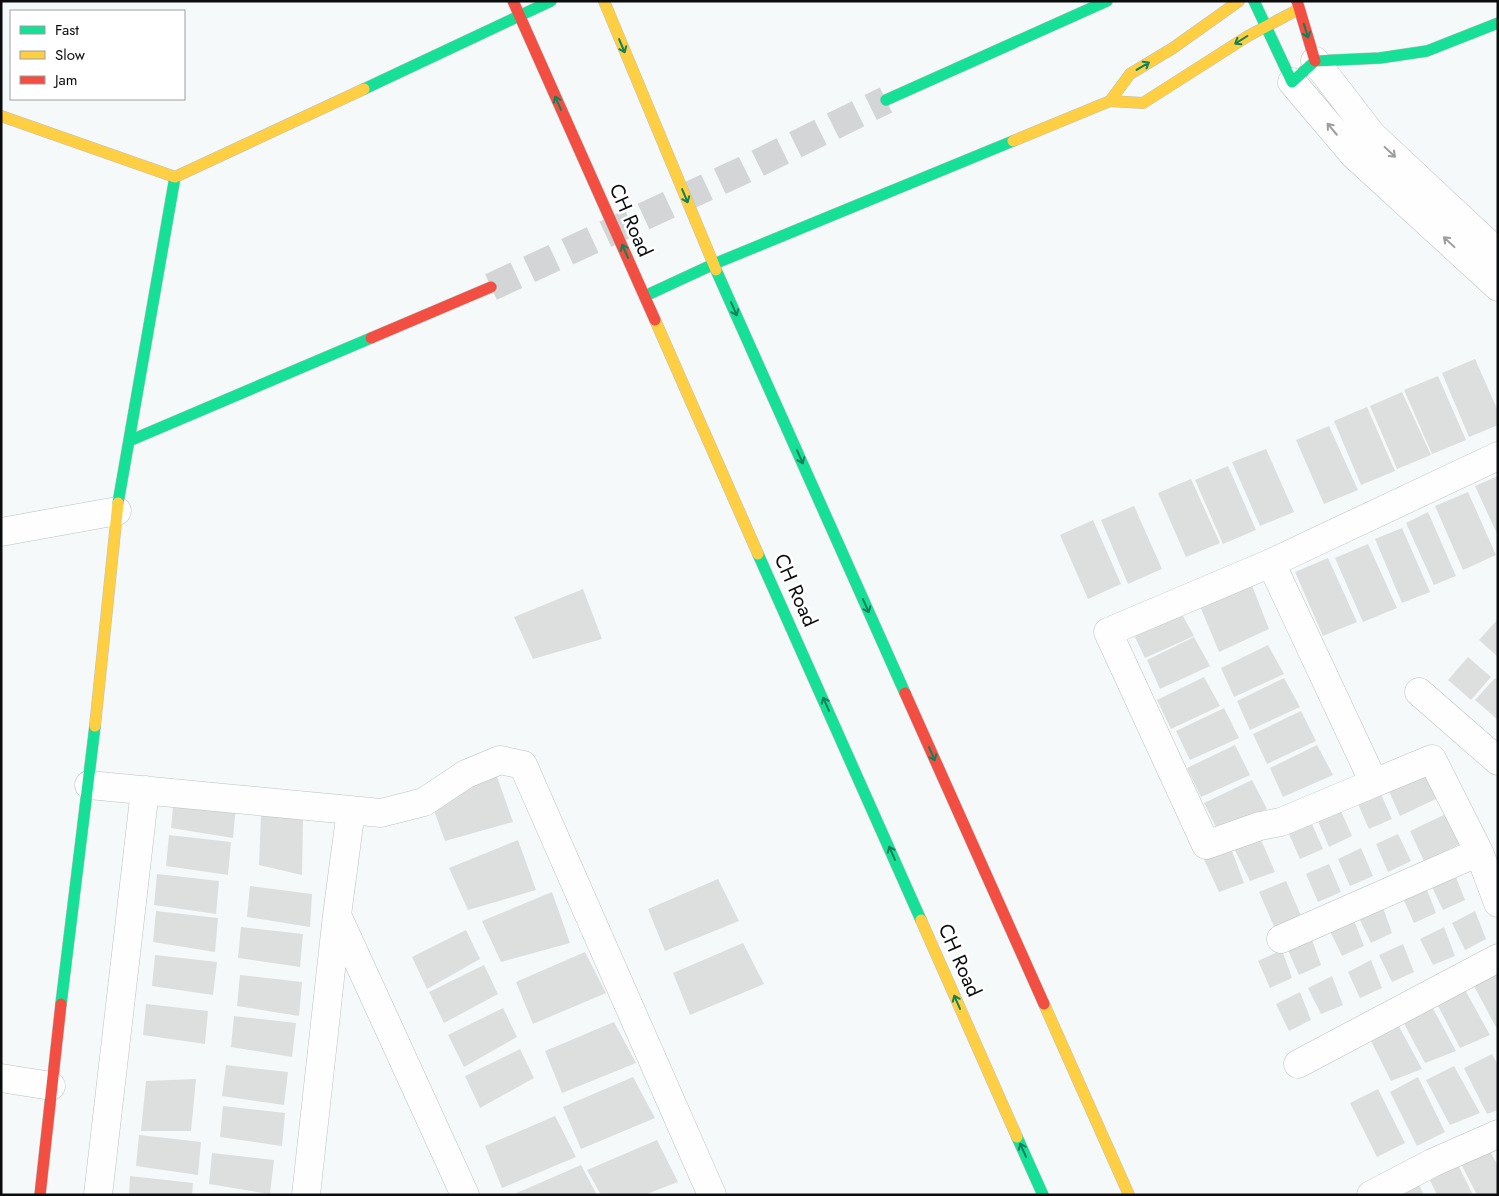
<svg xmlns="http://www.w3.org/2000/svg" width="1499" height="1196" font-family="Jost,sans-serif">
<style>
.building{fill:#dddfdf}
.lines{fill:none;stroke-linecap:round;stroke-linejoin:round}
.secondary-tunnel{stroke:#d3d5d6;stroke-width:28;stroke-dasharray:28 14;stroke-linecap:butt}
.street-casing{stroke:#bec1c1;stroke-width:29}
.fast-casing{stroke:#bec1c1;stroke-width:12}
.slow-casing{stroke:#bec1c1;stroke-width:12}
.jam-casing{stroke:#bec1c1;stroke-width:12}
.street{stroke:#fefefe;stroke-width:28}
.fast{stroke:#16e098;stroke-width:11}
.slow{stroke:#ffcf43;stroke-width:11}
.jam{stroke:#f24e42;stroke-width:11}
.oneway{stroke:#118159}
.oneway2{stroke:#9d9d9e}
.labels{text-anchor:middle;stroke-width:5;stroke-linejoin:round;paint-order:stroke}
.street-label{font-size:20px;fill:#0b0c0d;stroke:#fff}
</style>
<rect width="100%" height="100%" fill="#f6f9f9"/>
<!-- building -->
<path class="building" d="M1475 359 1498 411V425L1469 437 1442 373Z
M1438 376 1466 440 1432 454 1404 390Z
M1402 392 1431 455 1397 469 1370 406Z
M1367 407 1395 471 1361 485 1334 421Z
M1329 426 1358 490 1324 504 1296 440Z
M1266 449 1294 512 1260 526 1232 462Z
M1228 466 1256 530 1223 544 1195 480Z
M1498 476V536L1475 486Z
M1191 479 1220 543 1186 557 1158 493Z
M1468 492 1496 555 1463 570 1435 506Z
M1134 506 1162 569 1128 584 1101 520Z
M1428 512 1456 576 1434 585 1406 523Z
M1093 520 1121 584 1088 599 1060 535Z
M1402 528 1430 592 1402 603 1375 539Z
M1368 544 1397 608 1363 622 1335 558Z
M1328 558 1357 622 1323 636 1295 572Z
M1251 583 1269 629 1219 652 1200 606Z
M583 589 602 639 533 659 514 617Z
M1178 607 1194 636 1145 658 1131 629Z
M1498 619V657L1479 640Z
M1194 637 1210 666 1160 689 1147 660Z
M1268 645 1284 674 1234 697 1221 668Z
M1468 657 1491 677 1471 700 1448 680Z
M1204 677 1220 706 1171 729 1157 700Z
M1284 678 1300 707 1250 730 1237 701Z
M1495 678 1498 680V720L1475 700Z
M1224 708 1239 738 1190 760 1176 731Z
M1301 711 1316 741 1267 764 1253 734Z
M1235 745 1250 775 1201 797 1187 768Z
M1317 745 1333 775 1283 797 1270 768Z
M1425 769 1438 798 1400 816 1387 787Z
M495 771 513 822 445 841 432 805Z
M1252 780 1267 809 1218 831 1204 803Z
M1380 792 1392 819 1369 829 1357 802Z
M174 798 236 805 233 838 171 828Z
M1340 809 1352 836 1329 847 1317 819Z
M1448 813 1462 843 1424 861 1410 831Z
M261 815 303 820 302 875 259 865Z
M1311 822 1323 849 1300 859 1288 832Z
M1258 833 1275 872 1250 881 1232 844Z
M1398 834 1411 861 1388 872 1376 844Z
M169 835 231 842 228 875 166 866Z
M518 840 536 890 468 910 449 868Z
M1229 843 1244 883 1219 892 1202 855Z
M1361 848 1373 876 1350 886 1338 859Z
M1329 864 1341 892 1318 902 1306 874Z
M1454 872 1465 900 1443 910 1430 883Z
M157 874 219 881 216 914 154 905Z
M718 879 739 921 665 951 648 909Z
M1286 881 1303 920 1276 931 1259 892Z
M1425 885 1436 913 1414 923 1402 896Z
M250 886 312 894 310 927 247 917Z
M552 892 570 943 501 962 482 921Z
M1382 905 1392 933 1371 943 1358 916Z
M156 911 218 918 215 952 153 942Z
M1475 911 1486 939 1465 950 1452 923Z
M1353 918 1364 946 1342 956 1329 929Z
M241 927 303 934 300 967 238 958Z
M1444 927 1455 956 1433 965 1420 939Z
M466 930 480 959 427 989 412 957Z
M1311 937 1321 965 1299 975 1287 948Z
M743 943 764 984 690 1015 673 973Z
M1403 944 1414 972 1392 982 1379 955Z
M1282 950 1292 978 1270 988 1258 961Z
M585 952 606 993 533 1024 516 982Z
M155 955 217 962 213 995 152 986Z
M1371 960 1382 988 1360 998 1348 972Z
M484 965 498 994 444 1023 429 992Z
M1498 974V1031L1474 986Z
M240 975 302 982 299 1016 237 1006Z
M1332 976 1343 1005 1321 1014 1308 988Z
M1464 988 1490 1035 1460 1048 1436 1002Z
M1300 992 1311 1020 1289 1031 1276 1004Z
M1430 1003 1456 1051 1425 1063 1401 1018Z
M146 1004 208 1011 205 1044 143 1035Z
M503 1008 517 1037 464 1067 448 1035Z
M234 1016 296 1023 292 1057 231 1047Z
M1396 1021 1422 1069 1391 1081 1368 1035Z
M614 1022 636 1063 562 1093 545 1051Z
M520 1049 534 1078 480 1108 465 1076Z
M1492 1054 1498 1065V1110L1487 1114 1464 1068Z
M226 1065 288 1072 284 1105 222 1096Z
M1454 1066 1480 1113 1450 1125 1426 1080Z
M633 1077 655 1118 581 1149 563 1107Z
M1418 1077 1445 1132 1417 1146 1390 1092Z
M196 1079 191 1131H141L146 1081Z
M1378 1089 1405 1143 1377 1157 1350 1103Z
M223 1106 285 1113 282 1146 220 1137Z
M555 1116 576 1157 502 1188 485 1146Z
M139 1135 201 1142 198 1175 136 1166Z
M657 1140 678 1182 644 1195H601L587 1170Z
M1487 1146 1498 1166V1195H1477L1459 1160Z
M212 1153 274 1160 270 1194 209 1184Z
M1454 1157 1473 1195H1437L1426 1172Z
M581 1165 597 1195H512Z
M130 1176 193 1183 192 1195H129Z
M1418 1183 1424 1195H1395Z"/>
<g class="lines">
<!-- secondary-tunnel -->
<path class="secondary-tunnel" d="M491 287 744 170 886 100"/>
<defs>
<path id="street" d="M1315 61 1372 135 1498 253
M1292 82 1354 155 1498 287
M1 532 117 511
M1271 563 1374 783 1432 759 1479 852 1498 903
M1419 692 1498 761
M1374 783 1281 822 1260 826 1206 845 1108 632 1271 563 1498 456
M89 785 381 813 424 802 466 774 500 760 523 765 712 1195
M337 915 465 1195
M1281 939 1479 852
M1298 1064 1498 958
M1 1078 51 1086
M98 1195 145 790
M306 1195 337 915 351 810
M1371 1195 1432 1163 1498 1134"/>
<path id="fast" d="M1254 1 1292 82 1315 61 1380 58 1427 51 1498 23
M364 89 551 1
M886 100 1107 1
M716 270 905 693
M645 296 714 264 1013 141
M129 441 371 338
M118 503 175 177
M758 554 921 920
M61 1004 95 726
M1017 1137 1043 1195"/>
<path id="slow" d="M604 1 716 270
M1110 101 1130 74 1173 48 1239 1
M1 116 175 177 364 89
M1013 141 1110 101 1143 103 1248 36 1299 9
M655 320 758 554
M95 726 118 503
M921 920 1017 1137
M1044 1004 1129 1195"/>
<path id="jam" d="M513 1 655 320
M1297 1 1315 61
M371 338 491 287
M905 693 1044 1004
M40 1195 61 1004"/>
</defs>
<!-- street casing -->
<use href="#street" class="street-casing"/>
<!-- fast casing -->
<use href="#fast" class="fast-casing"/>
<!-- slow casing -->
<use href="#slow" class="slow-casing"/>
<!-- jam casing -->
<use href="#jam" class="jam-casing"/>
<!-- street -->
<use href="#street" class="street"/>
<!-- fast -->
<use href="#fast" class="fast"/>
<!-- slow -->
<use href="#slow" class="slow"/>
<!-- jam -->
<use href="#jam" class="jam"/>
</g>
<!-- one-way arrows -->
<defs><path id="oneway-shaft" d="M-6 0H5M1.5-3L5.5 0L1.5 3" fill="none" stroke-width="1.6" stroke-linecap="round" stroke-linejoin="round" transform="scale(1.25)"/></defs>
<g class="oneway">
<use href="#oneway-shaft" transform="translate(1306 31) rotate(73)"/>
<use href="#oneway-shaft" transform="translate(1241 40) rotate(148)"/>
<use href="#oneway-shaft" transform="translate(622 46) rotate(67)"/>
<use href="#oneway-shaft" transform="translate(1143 66) rotate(-31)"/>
<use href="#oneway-shaft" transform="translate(558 103) rotate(-114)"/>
<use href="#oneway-shaft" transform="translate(685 196) rotate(67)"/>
<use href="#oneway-shaft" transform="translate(625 251) rotate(-114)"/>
<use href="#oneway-shaft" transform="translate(734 309) rotate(66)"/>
<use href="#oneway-shaft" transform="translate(800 457) rotate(66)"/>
<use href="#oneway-shaft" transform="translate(866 606) rotate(66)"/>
<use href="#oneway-shaft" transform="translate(826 704) rotate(-114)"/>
<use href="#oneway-shaft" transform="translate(932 754) rotate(66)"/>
<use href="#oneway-shaft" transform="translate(892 853) rotate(-114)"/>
<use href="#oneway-shaft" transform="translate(957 1002) rotate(-114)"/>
<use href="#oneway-shaft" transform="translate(1023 1150) rotate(-114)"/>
</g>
<g class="oneway2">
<use href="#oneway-shaft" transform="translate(1332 129) rotate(-130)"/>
<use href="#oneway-shaft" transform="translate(1390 152) rotate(43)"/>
<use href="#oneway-shaft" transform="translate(1449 242) rotate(-137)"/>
</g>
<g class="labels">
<!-- street labels -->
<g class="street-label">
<text transform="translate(631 220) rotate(66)" y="7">CH Road</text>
<text transform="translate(796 590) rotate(66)" y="7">CH Road</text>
<text transform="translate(960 960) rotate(66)" y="7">CH Road</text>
</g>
</g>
<!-- border -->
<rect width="1499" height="1196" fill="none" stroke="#0b0c0d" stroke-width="5"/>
<!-- legend -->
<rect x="10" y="10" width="175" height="90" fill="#ffffff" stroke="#9d9e9e"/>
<rect x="20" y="26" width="25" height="8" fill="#16e098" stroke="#9d9e9e"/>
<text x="55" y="35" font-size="15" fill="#0b0c0d">Fast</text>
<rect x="20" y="51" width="25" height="8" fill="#ffcf43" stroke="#9d9e9e"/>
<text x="55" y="60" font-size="15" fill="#0b0c0d">Slow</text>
<rect x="20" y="76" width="25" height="8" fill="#f24e42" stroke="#9d9e9e"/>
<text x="55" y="85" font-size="15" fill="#0b0c0d">Jam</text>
</svg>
